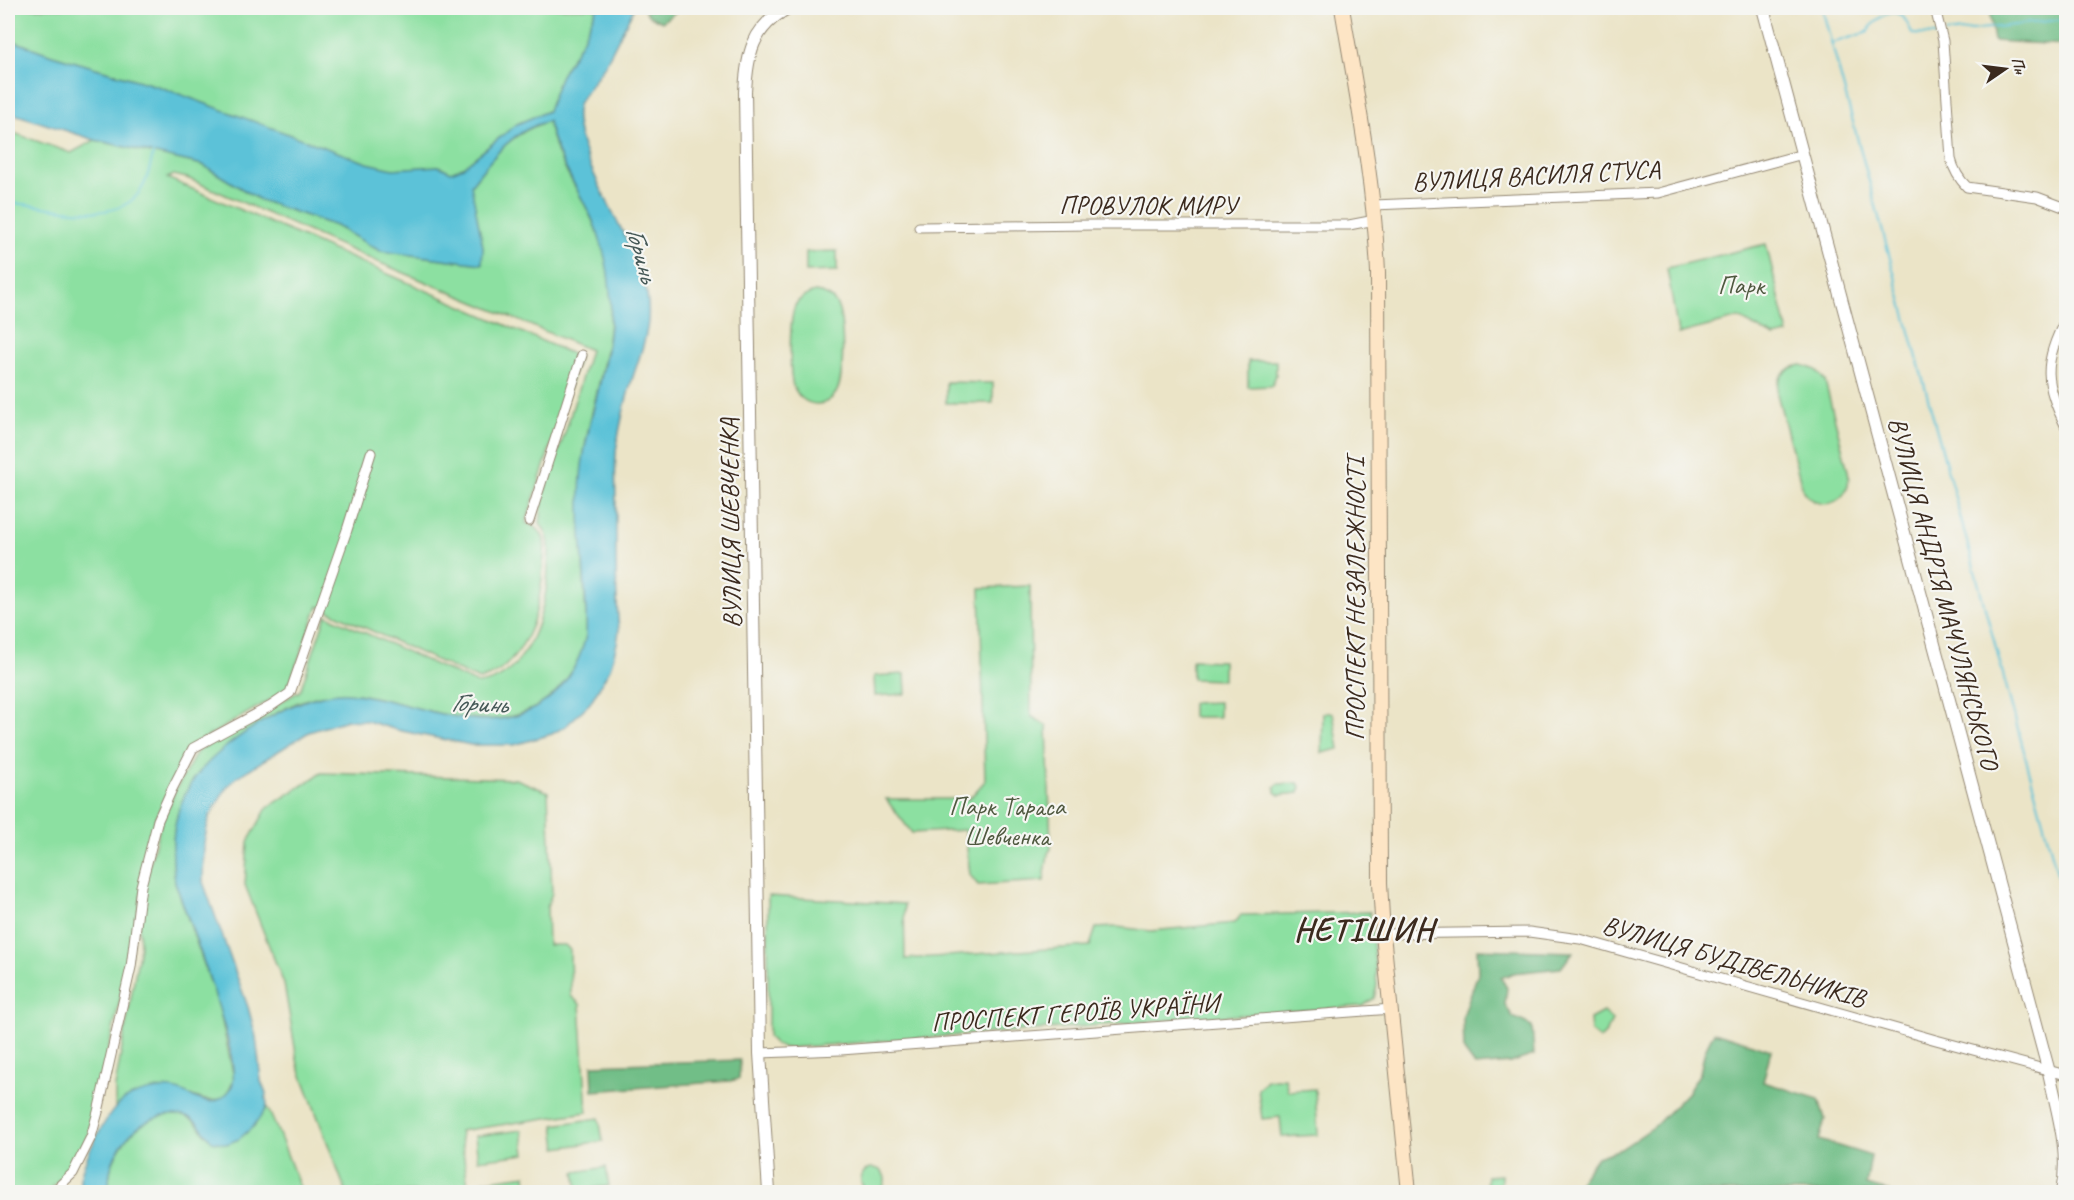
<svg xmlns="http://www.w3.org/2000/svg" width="2074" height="1200" font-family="Caveat,sans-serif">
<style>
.green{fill:#8ce0a1;stroke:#648560;stroke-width:1.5}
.forest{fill:#71be87;stroke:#567452;stroke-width:1.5}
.water{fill:#5bc2d8;stroke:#4b767b;stroke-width:1.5}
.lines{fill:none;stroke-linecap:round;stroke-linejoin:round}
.stream{stroke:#5bc2d8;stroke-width:2}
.minor-casing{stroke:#938772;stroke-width:11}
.tertiary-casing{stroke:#938772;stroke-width:14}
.secondary-casing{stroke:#938772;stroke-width:16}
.minor{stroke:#fff;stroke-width:9}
.tertiary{stroke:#fff;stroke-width:12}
.secondary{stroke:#fde5c5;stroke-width:14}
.labels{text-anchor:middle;stroke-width:4.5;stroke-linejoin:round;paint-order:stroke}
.street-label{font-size:26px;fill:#3b2a1e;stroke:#f6f6f2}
.park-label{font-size:26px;fill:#4f583f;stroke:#f6f6f2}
.water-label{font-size:27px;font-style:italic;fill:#455856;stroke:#f6f6f2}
.district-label{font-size:32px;font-weight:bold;letter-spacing:1.5px;fill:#3b2a1e;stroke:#f6f6f2}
</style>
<rect width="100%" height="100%" fill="#f6f6f2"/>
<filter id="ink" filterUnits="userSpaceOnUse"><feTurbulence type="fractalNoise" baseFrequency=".0167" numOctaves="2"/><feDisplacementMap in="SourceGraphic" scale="12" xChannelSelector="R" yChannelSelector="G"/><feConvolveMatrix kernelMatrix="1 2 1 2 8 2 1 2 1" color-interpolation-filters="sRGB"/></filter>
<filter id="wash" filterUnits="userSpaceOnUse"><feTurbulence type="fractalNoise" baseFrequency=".008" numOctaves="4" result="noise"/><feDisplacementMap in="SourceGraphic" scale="24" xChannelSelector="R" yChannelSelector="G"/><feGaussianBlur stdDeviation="1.35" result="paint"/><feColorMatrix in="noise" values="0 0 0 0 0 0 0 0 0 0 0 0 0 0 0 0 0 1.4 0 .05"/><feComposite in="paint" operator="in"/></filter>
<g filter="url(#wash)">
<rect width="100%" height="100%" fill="#ebe4c7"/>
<!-- green -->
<path class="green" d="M8 8H597L582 41 560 77 548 111 517 124 463 167 451 172 439 166 393 169 367 163 160 87 52 55 8 39Z
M548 121C554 159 579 188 593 222 600 237 605 253 608 269 622 347 580 417 581 493 581 528 583 564 585 598 585 611 588 624 586 637 583 649 578 662 571 673 530 737 464 721 402 704 382 699 362 693 342 693 327 694 312 697 299 702 267 715 207 756 190 785 172 816 170 848 175 882L219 1007 234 1078C222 1122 190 1088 163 1089 146 1090 128 1097 115 1108V1087L140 947 139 925 144 886 160 826 175 791 197 752 213 741 300 691 326 615 478 684C528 679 547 609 548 568 549 550 552 538 540 524L543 495 566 430 590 350 373 260 187 178 174 175 167 178 579 357 526 523C532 525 537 527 541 533 547 543 544 554 543 565 541 602 533 642 504 667 497 674 488 677 479 680L318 606 287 690 191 746 155 819 128 966 88 1136 75 1162 48 1192H8V131L71 153 95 140 203 165 260 200 336 226 380 251 481 264 483 247 470 186C496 154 507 135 548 121Z
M1766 244 1788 334 1774 337 1739 318 1678 334 1667 268Z
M837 251V271L806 272V252Z
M815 292C823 293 830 295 835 302 845 315 845 379 836 393 832 399 825 404 817 404 806 404 797 396 793 386 789 373 789 314 796 304 801 297 808 294 815 292Z
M1248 361H1276V375L1272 386 1248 387Z
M1802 365 1816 370 1825 381 1848 471C1854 501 1821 516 1803 491L1777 394C1777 377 1785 367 1802 365Z
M946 382 993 383V403H946Z
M1030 586 1031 716 1047 726 1051 849 1048 853 1044 881 978 885 970 875 965 830 912 833 886 799H969L985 781 980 588Z
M1192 660 1223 661V680L1192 679Z
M905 674 906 694 875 696 874 676Z
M1219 702V717H1192V703Z
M1323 713H1333L1339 749 1322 753Z
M321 773 516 779 548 792 552 893 547 907 548 945H565L570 950 571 996 580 1004 587 1112 460 1131 469 1192H346L298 1065 284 984 245 885 248 842 267 808Z
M1298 783 1301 787 1299 793 1279 795 1275 792V787L1278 784Z
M768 896 904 904 905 959 1090 946 1096 928 1117 927 1151 931 1235 923 1241 915 1370 912 1377 985 1374 998 1363 1006 785 1048 775 1044 768 1037Z
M1603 1012 1612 1020 1607 1032 1600 1039 1591 1032 1590 1019Z
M1285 1078 1288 1091 1315 1089 1318 1135 1282 1137 1280 1117 1262 1119 1258 1089 1266 1080Z
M267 1107C281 1135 290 1164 302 1192H110C100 1144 172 1080 206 1135L254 1126Z
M599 1118 603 1141 557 1148 554 1125Z
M522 1130 525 1154 478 1160 475 1136Z
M606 1167 609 1186 578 1190 575 1172Z
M861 1180a12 12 0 1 1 24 0a12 12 0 1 1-24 0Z
M526 1175 528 1192H486L484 1181Z
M1501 1175 1500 1192H1486L1487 1176Z"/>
<!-- forest -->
<path class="forest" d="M643 8H681L662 22 649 16Z
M1989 8H2066V45L1994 41Z
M1477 949 1573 952 1561 968 1513 973 1501 978 1507 988 1505 1005 1513 1017 1532 1026 1534 1055 1510 1063 1475 1066 1464 1051 1463 1016 1478 973Z
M1714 1032 1771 1050 1763 1082 1819 1099 1825 1119 1819 1140 1871 1156 1866 1185 1892 1192H1574L1573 1190 1597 1157 1621 1149 1655 1126 1688 1092 1700 1073 1705 1050Z
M740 1060 739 1079 730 1081 593 1091 592 1065Z"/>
<!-- water -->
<path class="water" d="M597 8H634L605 65 579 102C563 140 633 239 644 280 656 326 641 348 629 390 624 407 620 426 617 444 614 464 616 486 616 507 616 548 615 590 619 631L617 643 610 669 590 703 566 726 552 734 514 745H471L397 730 367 721 347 720 309 732 237 777 227 787 209 817 204 843 203 882 248 1007 256 1037 261 1081 266 1094 267 1107 254 1126 239 1139 227 1144 212 1141C205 1134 200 1122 190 1118 147 1102 102 1152 110 1192H82C81 1188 79 1184 80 1179 84 1159 106 1112 124 1100 136 1093 157 1087 172 1089 186 1090 200 1105 215 1101 222 1099 229 1093 232 1086 243 1059 187 916 175 882 170 848 172 816 190 785 213 746 300 690 346 693 414 698 495 750 554 694 571 677 581 658 586 635 588 579 575 522 582 466 590 404 618 346 609 282 607 261 601 240 593 221 578 187 556 159 548 121 511 131 493 157 471 185L483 247 482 264 380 251 336 226 260 200 203 165 95 140 8 112V39L52 55 160 87 367 163 393 169 439 166 451 172 463 167 517 124 548 111 560 77 582 41Z"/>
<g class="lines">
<!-- stream -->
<path class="stream" d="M1822 8 2066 906
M1946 33 2066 19
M1832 43 1868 32C1873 21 1891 5 1903 17 1907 21 1910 29 1912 34L1936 35
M8 203C44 203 111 228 138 194 148 182 150 165 154 150"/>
</g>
</g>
<g filter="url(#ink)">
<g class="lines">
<defs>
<path id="minor" d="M1935 8 1943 41 1951 159C1954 171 1959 179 1967 187L2037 197 2066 208
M1374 205 1658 193 1803 154
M919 227 1094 225H1349L1375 220
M2066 319C2042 363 2045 384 2066 427
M529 521 582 355
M1383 934 1529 932 1580 939 1936 1040 2066 1075
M760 1053 841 1050 1392 1009
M53 1192 73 1173 91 1137 98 1112 131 967 141 886 158 820 172 789 193 748 271 706 290 693 347 530 371 453"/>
<path id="tertiary" d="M1763 8 2049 1072C2057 1111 2071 1152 2062 1192
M769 1192 760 1053 745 92C747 55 752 27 788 8"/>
<path id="secondary" d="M1342 8C1357 96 1374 183 1378 272L1380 883 1383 934 1409 1192"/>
</defs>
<!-- minor casing -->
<use href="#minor" class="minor-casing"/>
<!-- tertiary casing -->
<use href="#tertiary" class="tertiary-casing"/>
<!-- secondary casing -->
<use href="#secondary" class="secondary-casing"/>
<!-- minor -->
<use href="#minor" class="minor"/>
<!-- tertiary -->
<use href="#tertiary" class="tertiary"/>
<!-- secondary -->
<use href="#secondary" class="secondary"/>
</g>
</g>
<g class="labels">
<!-- street labels -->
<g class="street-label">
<text transform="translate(1536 175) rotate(-3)" y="9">ВУЛИЦЯ ВАСИЛЯ СТУСА</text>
<text x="1148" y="214">ПРОВУЛОК МИРУ</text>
<text transform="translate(730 523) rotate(-91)" y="9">ВУЛИЦЯ ШЕВЧЕНКА</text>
<text transform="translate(1944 593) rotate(75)" y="9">ВУЛИЦЯ АНДРІЯ МАЧУЛЯНСЬКОГО</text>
<text transform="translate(1355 599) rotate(-90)" y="9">ПРОСПЕКТ НЕЗАЛЕЖНОСТІ</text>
<text transform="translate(1734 961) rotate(16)" y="9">ВУЛИЦЯ БУДІВЕЛЬНИКІВ</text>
<text transform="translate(1075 1012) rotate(-4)" y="9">ПРОСПЕКТ ГЕРОЇВ УКРАЇНИ</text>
</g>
<!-- park labels -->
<g class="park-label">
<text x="1741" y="294">Парк</text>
<text x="1007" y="815">Парк Тараса<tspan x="1007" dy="30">Шевченка</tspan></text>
</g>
<!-- water labels -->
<g class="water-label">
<text transform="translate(642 254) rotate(74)" y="9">Горинь</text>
<text transform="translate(479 703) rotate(2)" y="9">Горинь</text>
</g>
<!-- district labels -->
<g class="district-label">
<text x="1364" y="940">НЕТІШИН</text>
</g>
</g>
<!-- margin -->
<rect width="2074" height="1200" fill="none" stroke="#f6f6f2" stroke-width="30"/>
<!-- north arrow -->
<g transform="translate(2005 69) rotate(76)" stroke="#f6f6f2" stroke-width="4.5" paint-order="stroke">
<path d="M0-4.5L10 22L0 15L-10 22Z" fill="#3b2a1e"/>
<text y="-9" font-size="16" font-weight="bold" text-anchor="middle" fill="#3b2a1e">Пн</text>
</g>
</svg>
